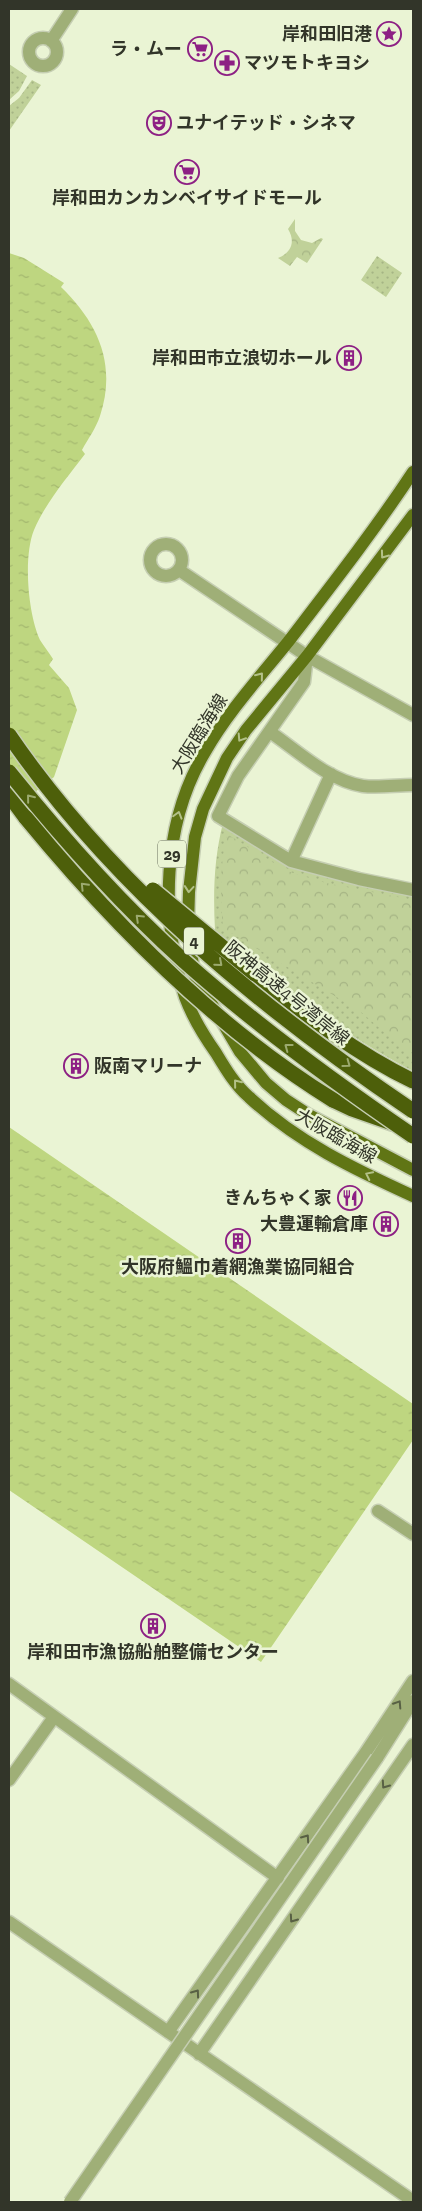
<svg xmlns="http://www.w3.org/2000/svg" width="422" height="2211" font-family="'Zilla Slab','Noto Sans JP',serif">
<style>
.green{fill:url(#green-dots)}
.forest{fill:url(#forest-crowns)}
.water{fill:url(#water-ripples)}
.lines{fill:none;stroke-linecap:round;stroke-linejoin:round}
.minor-casing{stroke:#c5ceb2;stroke-width:15}
.major-casing{stroke:#c5ceb2;stroke-width:15}
.highway-casing{stroke:#c5ceb2;stroke-width:18}
.minor{stroke:#9faf77;stroke-width:12}
.major{stroke:#607515;stroke-width:12}
.highway{stroke:#4d5f0a;stroke-width:15}
.minor-bridge-casing{stroke:#c5ceb2;stroke-width:15;stroke-linecap:butt}
.highway-bridge-casing{stroke:#c5ceb2;stroke-width:18;stroke-linecap:butt}
.minor-bridge{stroke:#9faf77;stroke-width:12}
.highway-bridge{stroke:#4d5f0a;stroke-width:15}
.oneway{stroke:#b3c188}
.oneway2{stroke:#9caa6f}
.oneway3{stroke:#586044}
.labels{text-anchor:middle;stroke-width:5;stroke-linejoin:round;paint-order:stroke}
.shield{fill:#eaf4d4;stroke:#696e5c;stroke-width:1}
.shield-label{font-size:16px;font-weight:bold;fill:#323529}
.poi-label{font-size:18px;font-weight:bold;fill:#323529;stroke:#eaf4d4;text-anchor:end}
.street-label{font-size:18px;fill:#323529;stroke:#eaf4d4}
</style>
<defs>
<pattern id="green-dots" width="8" height="8" patternUnits="userSpaceOnUse" patternTransform="scale(1.25)"><rect width="8" height="8" fill="#c0d199"/><path d="M2 2h.1M6 6h.1" fill="none" stroke="#a5b484" stroke-width="1.8" stroke-linecap="round"/></pattern>
<pattern id="forest-crowns" width="20" height="18" patternUnits="userSpaceOnUse" patternTransform="scale(1.25)"><rect width="20" height="18" fill="#c0d199"/><path d="M2 6a3 3 0 1 1 6 0M12 15a3 3 0 1 1 6 0" fill="none" stroke="#a5b484"/></pattern>
<pattern id="water-ripples" width="26" height="14" patternUnits="userSpaceOnUse" patternTransform="scale(1.25)"><rect width="26" height="14" fill="#bed680"/><path d="M2 4q2-2 4 0t4 0M15 11q2-2 4 0t4 0" fill="none" stroke="#a4b86f"/></pattern>
</defs>
<rect width="100%" height="100%" fill="#eaf4d4"/>
<!-- green -->
<path class="green" d="M9 64 27 76 19 91 9 100Z
M32 80 41 85 9 131V106L19 98Z
M377 256 402 273 386 297 361 280Z
M223 823 290 865 327 877 413 896V1071C341 1034 277 982 215 930 213 893 214 858 223 823Z"/>
<!-- forest -->
<path class="forest" d="M295 219V231L301 240 312 243 321 238 323 239 307 263 297 257 290 266 278 258C291 253 296 242 288 229Z
M227 834 287 871 326 883 413 900V1053L399 1045 361 1012 223 928C220 897 220 864 227 834Z"/>
<!-- water -->
<path class="water" d="M9 253 24 258 64 283 61 287C98 323 117 364 100 416 96 428 88 439 82 450L85 454C67 478 46 502 34 530 23 557 28 614 40 640 44 646 49 653 53 659L49 665 69 688 77 710 54 777 11 811 9 807Z
M9 1127 413 1404V1440L261 1662 9 1490Z"/>
<g class="lines">
<defs>
<path id="minor" d="M29 52a14 14 0 1 1 28 0a14 14 0 1 1-28 0Z
M51 41 72 9
M150 560a16 16 0 1 1 32 0a16 16 0 1 1-32 0Z
M179 570 307 656 413 715
M307 656 304 682 238 776 218 816 291 861 359 879 413 890
M270 732C298 751 329 781 363 786 379 788 397 785 413 785
M293 857 331 774
M378 1511 413 1534
M9 1684 278 1878
M377 1758 413 1701
M9 1780 54 1717
M9 1922 413 2201
M168 2032 366 1752 413 1681
M199 2054 413 1745"/>
<path id="major" d="M413 472C374 531 331 586 288 642 259 678 228 712 205 752 162 824 160 918 185 997 192 1016 204 1036 216 1053 225 1068 235 1085 249 1097 297 1142 354 1169 413 1196
M413 515 307 656 246 730 227 758 203 809 195 837 189 892 188 926 194 974 240 1052 266 1083 286 1100 309 1115 413 1170"/>
<path id="highway" d="M9 795 26 818
M255 974C305 1014 355 1053 413 1081
M333 1100 352 1109 392 1123"/>
</defs>
<!-- minor casing -->
<use href="#minor" class="minor-casing"/>
<!-- major casing -->
<use href="#major" class="major-casing"/>
<!-- highway casing -->
<use href="#highway" class="highway-casing"/>
<!-- minor -->
<use href="#minor" class="minor"/>
<!-- major -->
<use href="#major" class="major"/>
<!-- highway -->
<use href="#highway" class="highway"/>
<defs>
<path id="minor-bridge" d="M70 2202 377 1758"/>
<path id="highway-bridge" d="M9 735C113 887 262 1009 413 1111
M9 772C63 839 120 903 184 961 256 1025 334 1082 413 1136
M26 818C114 925 215 1027 333 1100
M153 890 255 974"/>
</defs>
<!-- minor-bridge casing -->
<use href="#minor-bridge" class="minor-bridge-casing"/>
<!-- highway-bridge casing -->
<use href="#highway-bridge" class="highway-bridge-casing"/>
<!-- minor-bridge -->
<use href="#minor-bridge" class="minor-bridge"/>
<!-- highway-bridge -->
<use href="#highway-bridge" class="highway-bridge"/>
</g>
<!-- one-way arrows -->
<defs><path id="oneway-chevron" d="M-2-3.5L2.5 0L-2 3.5" fill="none" stroke-width="1.6" stroke-linecap="round" stroke-linejoin="round" transform="scale(1.25)"/></defs>
<g class="oneway">
<use href="#oneway-chevron" transform="translate(384 555) rotate(126)"/>
<use href="#oneway-chevron" transform="translate(260 676) rotate(-51)"/>
<use href="#oneway-chevron" transform="translate(241 738) rotate(123)"/>
<use href="#oneway-chevron" transform="translate(178 815) rotate(-74)"/>
<use href="#oneway-chevron" transform="translate(189 889) rotate(95)"/>
<use href="#oneway-chevron" transform="translate(237 1083) rotate(-129)"/>
<use href="#oneway-chevron" transform="translate(369 1175) rotate(-154)"/>
</g>
<g class="oneway2">
<use href="#oneway-chevron" transform="translate(30 798) rotate(-129)"/>
<use href="#oneway-chevron" transform="translate(84 886) rotate(-134)"/>
<use href="#oneway-chevron" transform="translate(139 918) rotate(-136)"/>
<use href="#oneway-chevron" transform="translate(219 963) rotate(41)"/>
<use href="#oneway-chevron" transform="translate(288 1047) rotate(-143)"/>
<use href="#oneway-chevron" transform="translate(347 1064) rotate(36)"/>
</g>
<g class="oneway3">
<use href="#oneway-chevron" transform="translate(398 1704) rotate(-57)"/>
<use href="#oneway-chevron" transform="translate(385 1785) rotate(125)"/>
<use href="#oneway-chevron" transform="translate(306 1838) rotate(-55)"/>
<use href="#oneway-chevron" transform="translate(293 1919) rotate(125)"/>
<use href="#oneway-chevron" transform="translate(196 1993) rotate(-54)"/>
</g>
<!-- icons -->
<defs>
<symbol id="sight-ring" viewBox="-11 -11 22 22"><circle r="9.5" fill="#eaf4d4" stroke="#8d2084" stroke-width="1.5"/><path d="M0-6L1.8-2.2L6-1.7L2.9 1.2L3.7 5.4L0 3.3L-3.7 5.4L-2.9 1.2L-6-1.7L-1.8-2.2Z" fill="#8d2084"/></symbol>
<symbol id="supermarket-ring" viewBox="-11 -11 22 22"><circle r="9.5" fill="#eaf4d4" stroke="#8d2084" stroke-width="1.5"/><path d="M-6-5.5h2.5l.6 2H6L4.5 2H-2.5L-4.4-4H-6ZM-1.5 3.2a1.3 1.3 0 1 0 .1 0ZM3 3.2a1.3 1.3 0 1 0 .1 0Z" fill="#8d2084"/></symbol>
<symbol id="pharmacy-ring" viewBox="-11 -11 22 22"><circle r="9.5" fill="#eaf4d4" stroke="#8d2084" stroke-width="1.5"/><path d="M-2-6h4v4h4v4h-4v4h-4v-4h-4v-4h4Z" fill="#8d2084"/></symbol>
<symbol id="theatre-ring" viewBox="-11 -11 22 22"><circle r="9.5" fill="#eaf4d4" stroke="#8d2084" stroke-width="1.5"/><path d="M-5-5.5Q0-4 5-5.5V0Q5 5 0 6Q-5 5-5 0ZM-3.3-2.5H-1v1.5H-3.3ZM1-2.5H3.3v1.5H1ZM-2.8 1Q0 5.5 2.8 1Z" fill="#8d2084"/></symbol>
<symbol id="building-ring" viewBox="-11 -11 22 22"><circle r="9.5" fill="#eaf4d4" stroke="#8d2084" stroke-width="1.5"/><path d="M-4-6H4V6H1V3H-1V6H-4ZM-2.5-4.3h1.7v1.8h-1.7ZM.8-4.3h1.7v1.8H.8ZM-2.5-1h1.7V.8h-1.7ZM.8-1h1.7V.8H.8Z" fill="#8d2084"/></symbol>
<symbol id="restaurant-ring" viewBox="-11 -11 22 22"><circle r="9.5" fill="#eaf4d4" stroke="#8d2084" stroke-width="1.5"/><path d="M-5-6h1v4h1v-4h1v4h1v-4h1v5L-1.5 .5V6h-2V.5L-5-1ZM5-6V6H3V1.5H1.5Q1.5-4 5-6Z" fill="#8d2084"/></symbol>
</defs>
<g fill-rule="evenodd">
<use href="#sight-ring" x="375" y="20" width="28" height="28"/>
<use href="#supermarket-ring" x="186" y="35" width="28" height="28"/>
<use href="#pharmacy-ring" x="213" y="49" width="28" height="28"/>
<use href="#theatre-ring" x="145" y="109" width="28" height="28"/>
<use href="#supermarket-ring" x="173" y="158" width="28" height="28"/>
<use href="#building-ring" x="335" y="344" width="28" height="28"/>
<use href="#building-ring" x="62" y="1052" width="28" height="28"/>
<use href="#restaurant-ring" x="336" y="1184" width="28" height="28"/>
<use href="#building-ring" x="372" y="1210" width="28" height="28"/>
<use href="#building-ring" x="224" y="1227" width="28" height="28"/>
<use href="#building-ring" x="139" y="1612" width="28" height="28"/>
</g>
<g class="labels">
<!-- shield labels -->
<g class="shield">
<rect x="158" y="840.5" width="28" height="27" rx="4"/>
<rect x="184" y="927.5" width="20" height="27" rx="4"/>
</g>
<g class="shield-label">
<text x="172" y="860">29</text>
<text x="194" y="947">4</text>
</g>
<!-- poi labels -->
<g class="poi-label">
<text x="372" y="40">岸和田旧港</text>
<text x="182" y="55">ラ・ムー</text>
<text x="244" y="69" text-anchor="start">マツモトキヨシ</text>
<text x="176" y="129" text-anchor="start">ユナイテッド・シネマ</text>
<text x="187" y="204" text-anchor="middle">岸和田カンカンベイサイドモール</text>
<text x="332" y="364">岸和田市立浪切ホール</text>
<text x="94" y="1072" text-anchor="start">阪南マリーナ</text>
<text x="332" y="1204">きんちゃく家</text>
<text x="368" y="1230">大豊運輸倉庫</text>
<text x="238" y="1273" text-anchor="middle">大阪府鰮巾着網漁業協同組合</text>
<text x="153" y="1658" text-anchor="middle">岸和田市漁協船舶整備センター</text>
</g>
<!-- street labels -->
<g class="street-label">
<text transform="translate(199 734) rotate(-58)" y="6">大阪臨海線</text>
<text transform="translate(287 993) rotate(39)" y="6">阪神高速4号湾岸線</text>
<text transform="translate(336 1136) rotate(30)" y="6">大阪臨海線</text>
</g>
</g>
<!-- border -->
<rect width="422" height="2211" fill="none" stroke="#323529" stroke-width="20"/>
</svg>
